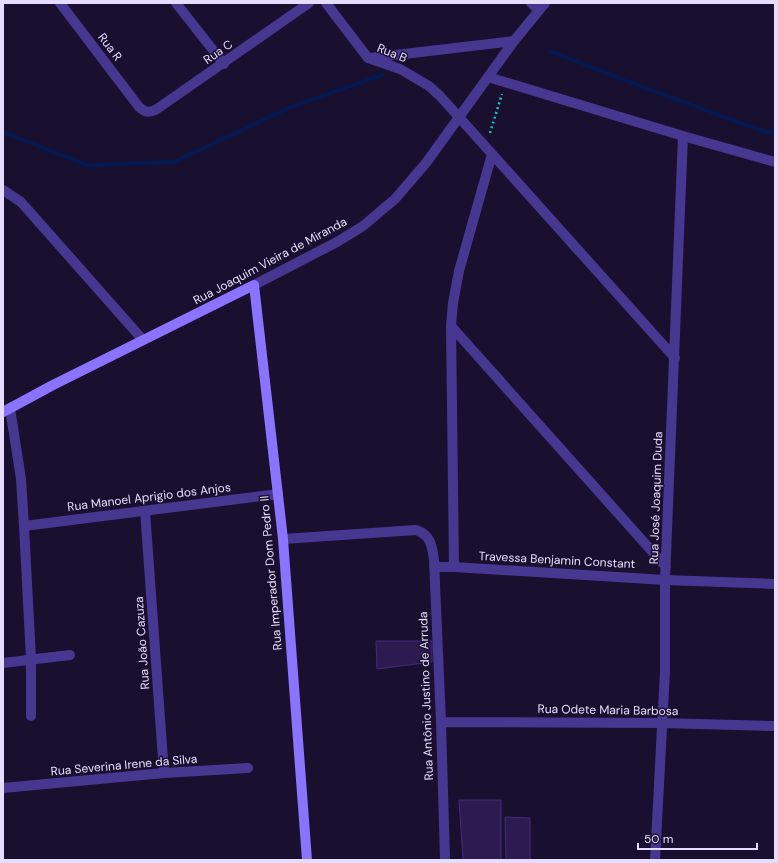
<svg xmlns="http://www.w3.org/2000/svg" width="778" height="863" font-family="'DM Sans',sans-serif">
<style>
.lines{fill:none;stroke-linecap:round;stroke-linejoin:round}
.stream{stroke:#061850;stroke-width:4.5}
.building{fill:#2c1a51;stroke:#452a7e}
.path{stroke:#26bec9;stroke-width:2.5;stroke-dasharray:2 3;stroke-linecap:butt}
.minor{stroke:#463791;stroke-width:10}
.tertiary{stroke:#463791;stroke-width:10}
.secondary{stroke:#8973ff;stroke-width:10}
.labels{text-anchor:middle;stroke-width:3;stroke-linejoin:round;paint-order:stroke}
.street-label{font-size:12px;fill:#e5dcff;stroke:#190f2e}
</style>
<rect width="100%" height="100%" fill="#190f2e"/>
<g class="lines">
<!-- stream -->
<path class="stream" d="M550 51 616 77 765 132H775
M3 132 87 165 174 162 293 106 382 75"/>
</g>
<!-- building -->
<path class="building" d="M376 641H432V662L377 669Z
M459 800H501V860H463Z
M505 817 530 818V860H506Z"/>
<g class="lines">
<!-- path -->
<path class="path" d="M490 133 502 94"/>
<!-- minor -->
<path class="minor" d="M60 3 139 107C146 113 149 113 157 109L309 3
M176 3 224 64
M326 3 368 58 400 69 429 86 440 96 675 358
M531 3 539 10
M370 58 514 41
M488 77 683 136 775 162
M3 190 21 202 143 340
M451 326 666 567
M10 408 21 479 24 526 31 659V716
M145 511 164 773
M24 526 278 494
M283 539 416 530C431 535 432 546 434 560L441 722 445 860
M434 567H454L665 580 775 584
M454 567 451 326 453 303 459 271 492 154
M3 663 70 655
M441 722 661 723 775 726
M3 788 164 773 248 768
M655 860 665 671V580L683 136"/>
<!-- tertiary -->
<path class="tertiary" d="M254 285 337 242 363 226 395 199 426 163 514 41 545 3"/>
<!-- secondary -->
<path class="secondary" d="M3 412 53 385 254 285 283 539 307 860"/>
</g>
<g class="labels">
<!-- street labels -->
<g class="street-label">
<text transform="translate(110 47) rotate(53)" y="4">Rua R</text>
<text transform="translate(218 52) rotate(-35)" y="4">Rua C</text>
<text transform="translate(392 53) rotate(22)" y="4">Rua B</text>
<text transform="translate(270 261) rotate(-28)" y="4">Rua Joaquim Vieira de Miranda</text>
<text transform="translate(149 497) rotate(-7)" y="4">Rua Manoel Aprigio dos Anjos</text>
<text transform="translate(656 498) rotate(-88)" y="4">Rua José Joaquim Duda</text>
<text transform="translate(557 560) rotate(3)" y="4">Travessa Benjamin Constant</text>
<text transform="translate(271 573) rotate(-95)" y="4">Rua Imperador Dom Pedro II</text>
<text transform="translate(142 643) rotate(-94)" y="4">Rua João Cazuza</text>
<text transform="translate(426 696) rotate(-92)" y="4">Rua Antônio Justino de Arruda</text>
<text transform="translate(608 710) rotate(1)" y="4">Rua Odete Maria Barbosa</text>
<text transform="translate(124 765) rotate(-5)" y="4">Rua Severina Irene da Silva</text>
</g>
</g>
<!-- border -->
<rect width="778" height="863" fill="none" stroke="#e5dcff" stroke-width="8"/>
<!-- scale -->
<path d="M638 843v6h119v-6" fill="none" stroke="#e5dcff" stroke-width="2"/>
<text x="644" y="843" font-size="12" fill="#e5dcff" stroke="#190f2e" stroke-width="3" paint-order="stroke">50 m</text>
</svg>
